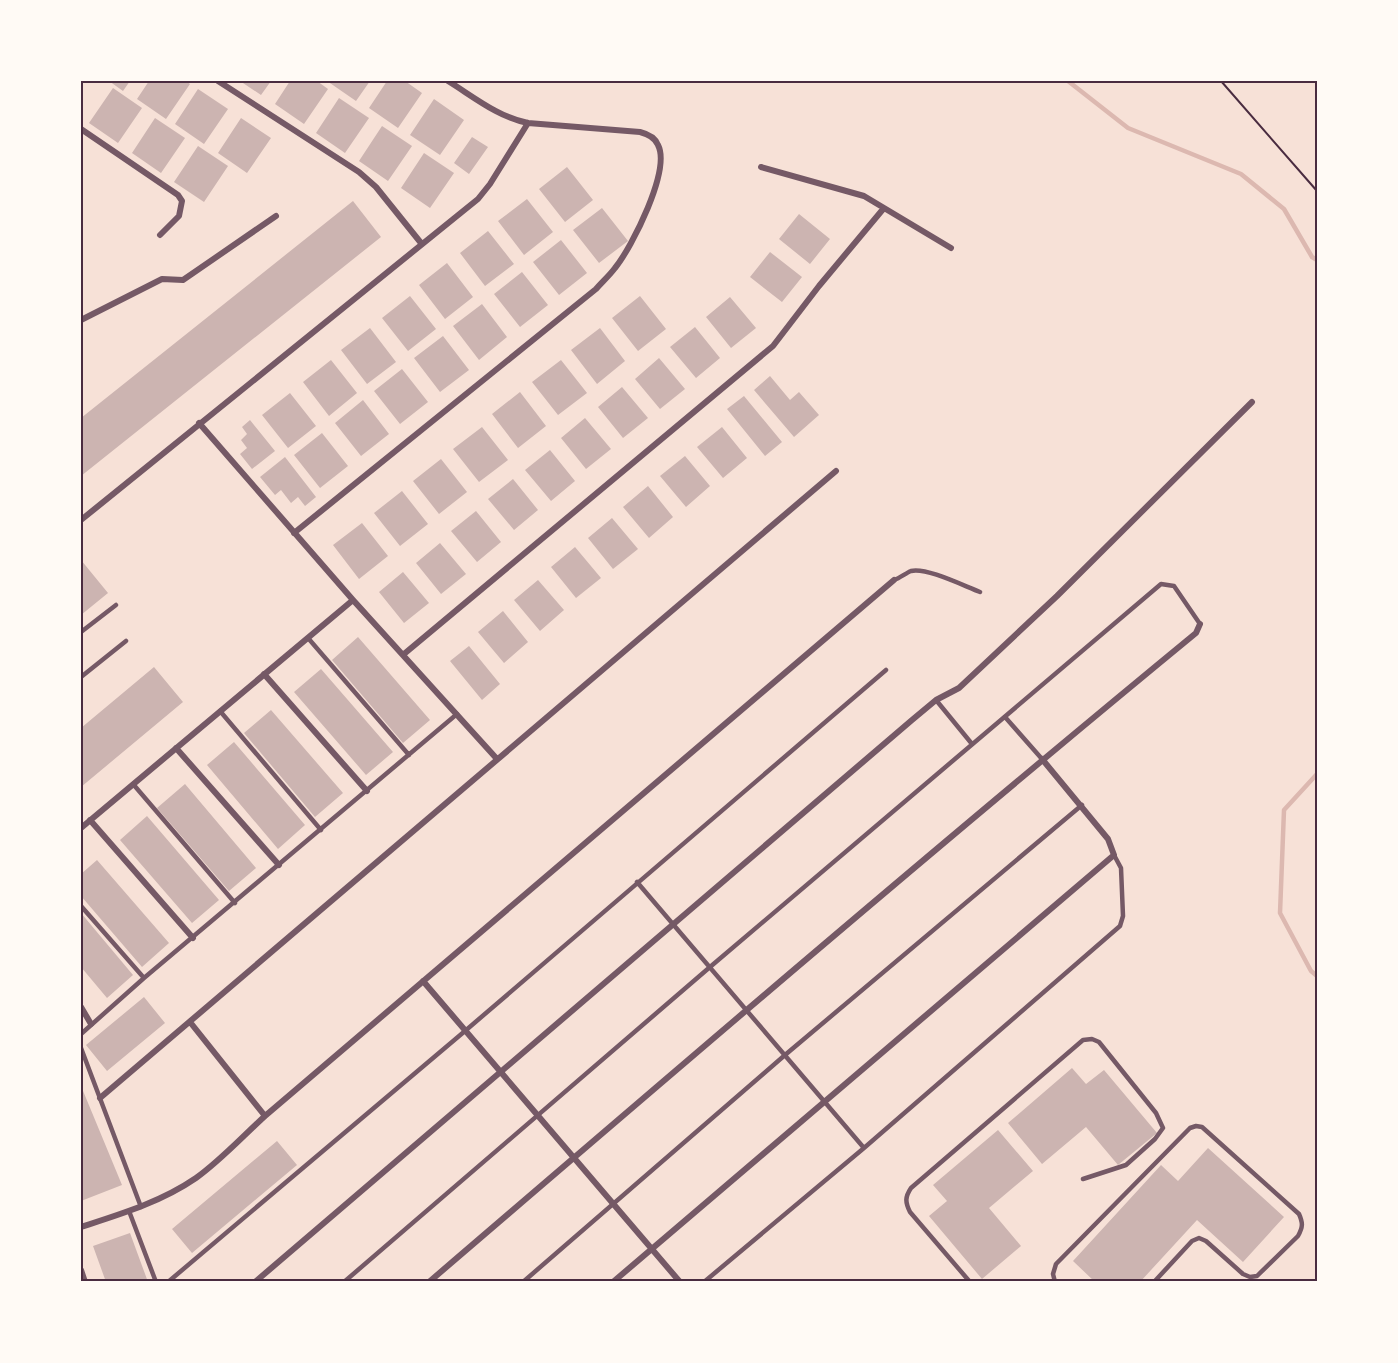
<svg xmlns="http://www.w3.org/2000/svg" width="1398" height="1363" font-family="Jost,sans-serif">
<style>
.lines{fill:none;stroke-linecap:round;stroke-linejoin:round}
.stream{stroke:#dcb8b0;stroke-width:4.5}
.building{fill:#ccb4b1}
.path{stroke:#4a2c40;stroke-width:2}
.service{stroke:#755966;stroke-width:4.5}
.minor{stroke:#755966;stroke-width:6}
.neatline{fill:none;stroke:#4a2c40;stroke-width:2}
</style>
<rect width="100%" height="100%" fill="#f7e1d7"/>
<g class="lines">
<!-- stream -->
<path class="stream" d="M1068 81 1128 128 1241 174 1284 209 1312 257 1317 260
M1317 774 1284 810 1280 913 1311 971 1317 976"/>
</g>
<!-- building -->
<path class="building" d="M109 81H130L123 91Z
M149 81H186L190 84 166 119 137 99Z
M240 81H271L261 95Z
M290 81H317L328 89 304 124 275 104Z
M327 81H370L356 101Z
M387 81H405L422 93 398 128 369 108Z
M113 88 142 108 118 143 89 123Z
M198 89 228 109 204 144 175 124Z
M339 98 369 118 345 153 316 133Z
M434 99 464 120 440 155 410 135Z
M155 118 185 138 161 173 132 153Z
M241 118 271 138 247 173 218 153Z
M382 126 412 146 388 181 359 161Z
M472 137 488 147 469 174 454 163Z
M198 146 228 166 204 202 174 182Z
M424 153 454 173 430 208 401 188Z
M567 167 593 200 565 222 539 189Z
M527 199 553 232 524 255 498 221Z
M353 201 381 237 81 476V418Z
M602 208 628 241 599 263 573 230Z
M799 214 830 239 810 264 779 239Z
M488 231 514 264 485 286 460 253Z
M561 240 587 273 559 295 533 262Z
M770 252 802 277 782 302 750 277Z
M447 263 473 297 445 319 419 285Z
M522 272 548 305 520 327 494 294Z
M410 296 436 329 408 351 382 318Z
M640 296 666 329 638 351 612 318Z
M730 297 756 328 731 348 706 317Z
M482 304 507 337 479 360 453 326Z
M695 327 720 358 696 378 670 347Z
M370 328 396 362 367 384 341 350Z
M600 328 625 361 597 384 571 350Z
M443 336 469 370 440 392 414 358Z
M659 358 685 389 660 409 635 379Z
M331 360 357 393 329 416 303 382Z
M561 360 587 393 558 415 532 382Z
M402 369 428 402 400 424 374 391Z
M770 376 790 400 799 392 819 415 794 437 754 390Z
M622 387 648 418 623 438 598 407Z
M520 392 546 426 518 448 492 414Z
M290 393 316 426 288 448 262 415Z
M744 396 782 442 765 456 727 409Z
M363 400 389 434 361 456 335 423Z
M585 418 611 449 586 469 561 438Z
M250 420 275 451 252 469 240 454 247 448 241 440 247 434 242 427Z
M482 427 508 460 479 482 453 449Z
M722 427 747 458 723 478 697 447Z
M322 433 348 466 320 488 294 455Z
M550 450 575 481 551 501 525 470Z
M685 456 710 486 686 507 660 476Z
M285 457 316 497 305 506 298 497 291 503 281 490 275 495 260 477Z
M441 459 467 492 439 514 413 481Z
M513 479 538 510 514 530 488 499Z
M648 486 673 517 649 538 623 507Z
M402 491 428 524 400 546 374 513Z
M476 511 501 542 477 562 451 531Z
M612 518 638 549 613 569 588 538Z
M362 523 388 556 359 579 333 545Z
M440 543 466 574 441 594 416 563Z
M575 547 601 578 576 598 551 567Z
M81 560 108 593 81 615Z
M403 572 429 603 404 623 379 592Z
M538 580 564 610 540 631 514 600Z
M503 611 528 642 504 663 478 632Z
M358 637 430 720 403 743 332 660Z
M469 646 500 684 482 700 450 661Z
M154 667 183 702 81 787V728Z
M321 669 393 752 366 775 294 692Z
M271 710 343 793 315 817 244 733Z
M234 742 305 825 278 849 207 765Z
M185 784 256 868 229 891 157 808Z
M147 816 219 900 192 923 120 840Z
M97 860 169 943 142 967 81 896V874Z
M81 913 133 975 107 998 81 967Z
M144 997 165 1023 107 1071 86 1045Z
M1072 1068 1086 1084 1104 1070 1157 1133 1118 1165 1086 1127 1042 1164 1008 1123Z
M81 1086 122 1185 81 1201Z
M998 1130 1033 1171 989 1208 1021 1246 982 1279 929 1216 947 1201 933 1185Z
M277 1141 297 1165 192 1253 172 1229Z
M1208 1148 1284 1217 1243 1262 1197 1220 1140 1282H1095L1073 1261 1161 1165 1178 1181Z
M130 1233 148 1282H106L93 1246Z"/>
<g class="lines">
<!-- path -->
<path class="path" d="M1221 81 1317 191"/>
<!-- service -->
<path class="service" d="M894 580C900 578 906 573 911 571 926 567 964 586 980 592
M81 632 116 605
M308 638 409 755
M81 677 126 641
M936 700 972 744
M220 711 321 830
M1005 717 1042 759
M133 784 235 903
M637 882 864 1148
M81 906 144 978
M81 1034 144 978 457 714
M81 1048 141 1207
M129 1211 156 1282
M168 1282 465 1031 886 670
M344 1282 710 967 1161 584 1174 586 1200 624
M523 1282 785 1055 1082 805
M704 1282 864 1148 1120 926 1123 916 1121 868 1114 855
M970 1282 910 1212C905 1202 905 1197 911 1188L1083 1040 1092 1039 1099 1042 1156 1113 1163 1128 1155 1139 1126 1165 1083 1179
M1055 1282 1053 1274 1056 1264 1190 1128 1196 1126 1202 1127 1299 1214C1303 1223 1303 1227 1298 1236L1257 1276 1250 1277 1243 1274 1206 1241 1199 1238 1192 1241 1154 1282"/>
<!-- minor -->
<path class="minor" d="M218 81 359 172 376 187 421 243
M81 129 178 195 182 201 179 216 160 235
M761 167 864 196 951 248
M81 320 162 279 183 280 276 216
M199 423 353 600 497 759
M81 520 478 199 490 184 528 123
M294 533 596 289C602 282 609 276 615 268 632 247 671 170 658 145 655 137 648 134 640 132L528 123C498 117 474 97 448 81
M404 654 773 346 819 286 884 208
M264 674 367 791
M176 748 279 865
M90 820 193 938
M81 828 353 600
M423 981 680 1282
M81 1007 91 1024
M190 1022 265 1116
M100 1098 836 471
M81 1227C121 1214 161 1202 196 1178 220 1161 243 1136 265 1116L894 580
M81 1270 85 1282
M255 1282C473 1094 694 908 912 720L936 700 959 688 1057 596 1252 402
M429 1282C683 1064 937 846 1196 633L1200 624
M613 1282 1114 855 1108 839 1042 759"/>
</g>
<!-- border -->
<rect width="1398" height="1363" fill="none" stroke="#fffaf5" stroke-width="165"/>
<rect x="82" y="82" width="1234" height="1198" class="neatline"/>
</svg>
